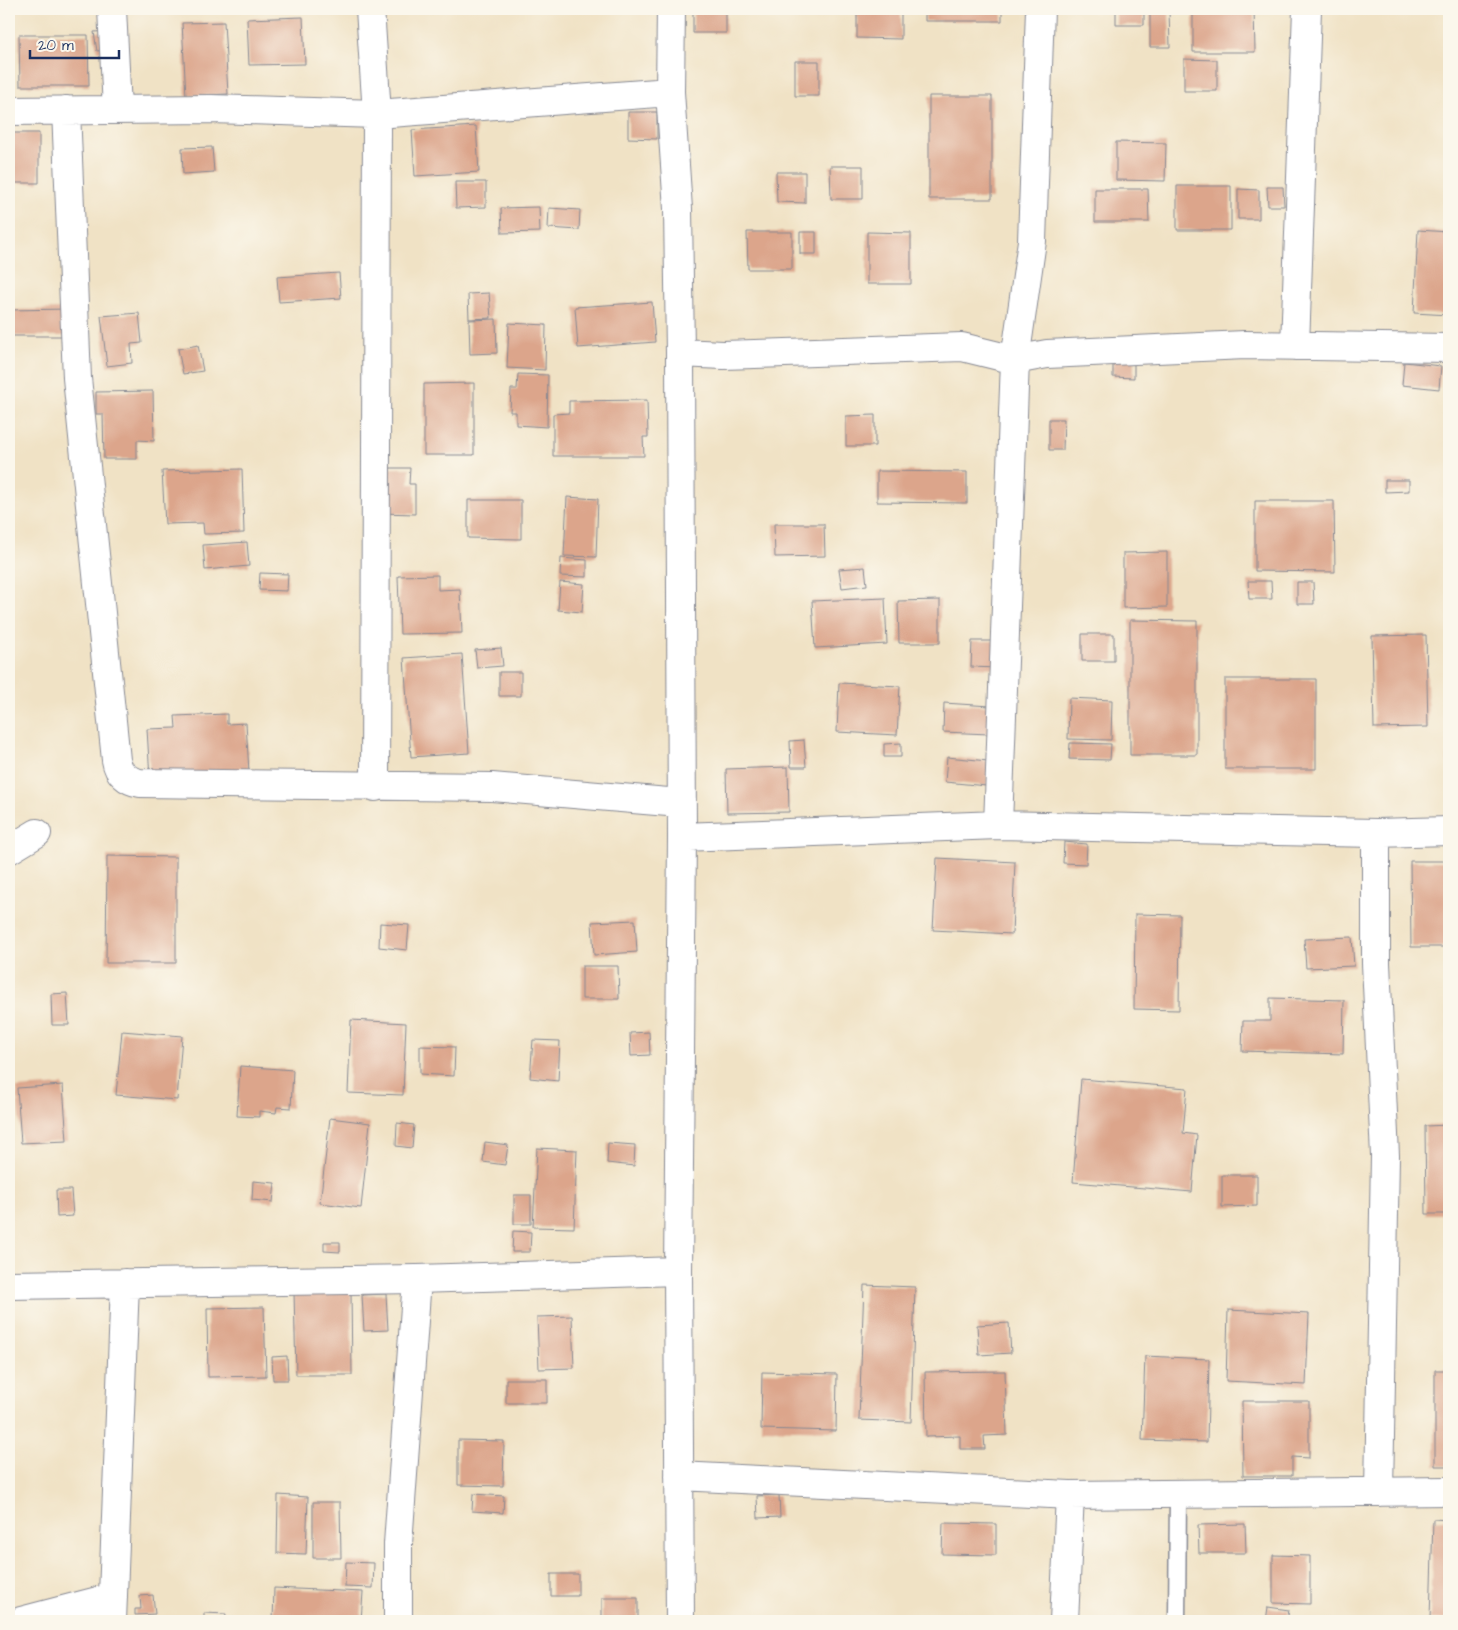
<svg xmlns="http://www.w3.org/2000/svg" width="1458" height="1630" font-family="'Architects Daughter',sans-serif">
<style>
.building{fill:#dca58b}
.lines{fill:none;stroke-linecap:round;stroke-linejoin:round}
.lane-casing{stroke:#868892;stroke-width:19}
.street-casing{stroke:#868892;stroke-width:30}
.lane{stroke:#fff;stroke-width:16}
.street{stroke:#fff;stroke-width:28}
</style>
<rect width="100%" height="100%" fill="#fbf7ec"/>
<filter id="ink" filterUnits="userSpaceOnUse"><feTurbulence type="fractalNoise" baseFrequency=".02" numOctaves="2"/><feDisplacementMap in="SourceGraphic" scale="10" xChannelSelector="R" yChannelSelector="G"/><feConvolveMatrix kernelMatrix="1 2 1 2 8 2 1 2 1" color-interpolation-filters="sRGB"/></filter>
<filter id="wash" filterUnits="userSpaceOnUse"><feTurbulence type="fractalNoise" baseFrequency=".0096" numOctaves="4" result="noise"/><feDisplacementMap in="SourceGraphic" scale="20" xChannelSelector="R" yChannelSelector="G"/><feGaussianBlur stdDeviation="1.12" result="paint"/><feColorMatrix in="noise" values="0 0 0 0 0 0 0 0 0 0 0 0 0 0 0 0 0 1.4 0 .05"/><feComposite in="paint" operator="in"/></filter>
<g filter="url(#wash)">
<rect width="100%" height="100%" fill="#f0e2c5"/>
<g id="blocks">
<!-- building -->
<path class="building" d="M693 9H726V33H693Z
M857 9H901V39L857 38Z
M925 9H1002V21H925Z
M1116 9H1144V25H1116Z
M1150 9H1169L1170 47H1150Z
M1193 9H1254L1255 52H1193Z
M303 17 305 64 249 65 247 19Z
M224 22 228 94 186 96 182 23Z
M109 31 112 49 97 51 94 32Z
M19 35H88L89 86H20Z
M1184 59 1217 60V91H1184Z
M795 61H819V96H795Z
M929 96H992V199H929Z
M628 112H657V139L628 138Z
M476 126 479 172 415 176 412 130Z
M9 133H39V183H9Z
M1116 142 1166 143 1165 181 1116 180Z
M212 147 214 172 183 174 182 148Z
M830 166H863V199H831Z
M776 172H805V203L777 202Z
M455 182H486V207L456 208Z
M1177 186H1231V230H1177Z
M1267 187H1283L1284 206H1268Z
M1095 189H1148L1149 222H1095Z
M1238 189 1259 190V219H1238Z
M539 207 540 232 502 233 501 208Z
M549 208 580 210 579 230 548 228Z
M1418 230 1449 232V315L1414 313Z
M747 232H792V269H748Z
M800 232H816V254H800Z
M867 232 911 233V284H867Z
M339 273 341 298 279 302 277 277Z
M489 293 491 318 469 319 468 294Z
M652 302 655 342 578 348 575 307Z
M69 309V336H9V310Z
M139 313 142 343 131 344 132 363 107 366 101 316Z
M496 319 497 353 470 354 469 320Z
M509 323 546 325 545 370 507 368Z
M198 345 203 371 183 374 178 349Z
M1447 353H1449V384H1447Z
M1113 358H1134V378L1113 377Z
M1404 362 1441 366 1439 389 1402 385Z
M518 374 548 375 547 427 516 425V412H510L511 389H517Z
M474 383V455H424V384Z
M153 391 154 441 137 440V459H104L103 414H96V392Z
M647 400 648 437H643L644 456H553V414L569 413V401Z
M875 415V446H846V416Z
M1049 419H1064L1063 450H1049Z
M381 468H410L409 484H415V514L380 513Z
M242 469 244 533 204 534 203 523 165 524 162 471Z
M877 471 967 472V503L877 502Z
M1385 480H1409V491L1385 492Z
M567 497 598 499 596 557 564 556Z
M468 500H521V539L468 538Z
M1255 501H1334L1335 572 1255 571Z
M774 524H824L825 556 775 557Z
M247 542 249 566 205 570 203 545Z
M1167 552V607L1123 608V553Z
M561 558 587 560V577L560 576Z
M865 567 867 585 842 588 839 569Z
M260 573 288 574 287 591 259 590Z
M438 575V590L460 589 462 633 400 634 398 576Z
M1248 581H1271L1272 599H1249Z
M560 582 584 584 582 612 558 610Z
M1297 582H1313L1314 604H1297Z
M885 598 887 644 815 648 812 601Z
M940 600V643H899L898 601Z
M1130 620 1197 621V755H1130Z
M1082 634H1114V661H1082Z
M1426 635 1428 727 1374 728 1372 636Z
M972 641H999L998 668 971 667Z
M501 648 503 666 477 668 475 650Z
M462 654 469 753 411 757 404 658Z
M499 672H521V696H499Z
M1225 679H1316V769H1225Z
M839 683 900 686 897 735 837 732Z
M1069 698 1112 700 1111 740 1068 739Z
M944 703 990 706 989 734 943 732Z
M227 714V724L246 723 249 772 150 778 147 729 176 728 175 716Z
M804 740 806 767H791L790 741Z
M1448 740H1449V762H1447Z
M901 743V757H884V744Z
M1070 743 1111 744 1110 760 1069 759Z
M947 757 988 761 987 786 945 782Z
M788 767 789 812 727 813 726 769Z
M1064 842 1087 844 1086 864 1063 863Z
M107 856 176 857V963H106Z
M937 858 1015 862 1012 934 933 930Z
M1410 861H1449V947H1411Z
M1135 914 1180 915 1179 1010 1134 1009Z
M635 920 637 952 594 955 592 922Z
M380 923 409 925 407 950 379 947Z
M1352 937 1354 966 1306 968 1304 939Z
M582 966H618L619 999H582Z
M67 993 69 1025H52L51 994Z
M1270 998 1344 1000 1343 1054 1242 1051 1243 1021H1270Z
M351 1020 406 1023 403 1095 348 1093Z
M122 1031 182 1036 177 1100 116 1095Z
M649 1032 650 1055 631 1056 630 1033Z
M533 1040 560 1041 558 1081 530 1078Z
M420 1046 455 1047 454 1076 420 1074Z
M240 1066 293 1070 291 1108 277 1107 276 1113 259 1111V1117L237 1116Z
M1081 1079 1187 1088 1183 1133 1197 1135 1192 1192 1073 1182Z
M63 1085 67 1141 21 1143 17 1088Z
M330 1118 370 1123 361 1208 320 1203Z
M397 1123 414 1125 412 1148 396 1146Z
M1449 1125V1214H1426L1425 1126Z
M485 1142 508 1145 505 1165 483 1162Z
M608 1143 635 1145 634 1166 607 1163Z
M537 1148 577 1150 574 1228 533 1227Z
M1222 1175H1257V1206L1222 1207Z
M253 1181 275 1183 273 1202 252 1200Z
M56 1190H71L73 1216 57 1217Z
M514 1195H531V1224H514Z
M513 1231 531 1232 530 1252H512Z
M324 1242H340V1252L324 1251Z
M864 1285 915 1287 911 1422 859 1420Z
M351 1291 352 1375H296L294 1292Z
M386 1294 388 1330 364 1331 362 1295Z
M264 1307 266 1376 208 1377 207 1308Z
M1228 1310 1309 1314 1306 1385 1226 1381Z
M572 1316 574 1368 539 1369 537 1317Z
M1009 1323 1011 1353 979 1355 977 1325Z
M287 1356 288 1380H273L272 1357Z
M1145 1356 1209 1359 1207 1442 1142 1440Z
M1435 1370H1449V1466H1435Z
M1005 1371 1007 1435 984 1436 985 1449H960V1436L926 1437 925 1372Z
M762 1372 837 1374 836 1431 761 1429Z
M506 1379H547V1403H506Z
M1242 1401H1309V1458L1292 1457V1476H1243Z
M458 1440 504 1441 503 1486 458 1485Z
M473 1494 504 1496 503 1513 472 1511Z
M278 1495 308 1497 306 1554 277 1553Z
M779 1495 780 1517 758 1518 757 1496Z
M313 1502H340L341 1558H313Z
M1433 1519 1449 1520V1620L1430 1619Z
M943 1523 996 1524V1555L942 1554Z
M1245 1524 1246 1553H1199L1198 1525Z
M1273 1555 1310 1556V1604L1273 1603Z
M346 1562 374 1563 373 1588 345 1587Z
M551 1574H578V1596H551Z
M274 1588 363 1592 361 1621H273Z
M153 1595 155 1614 135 1615V1609H141L140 1596Z
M602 1598H638V1621H602Z
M1268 1607 1289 1610 1287 1621H1266Z
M204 1613 226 1614 225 1621H204Z"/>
</g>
</g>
<g filter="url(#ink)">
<use href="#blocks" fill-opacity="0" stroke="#868892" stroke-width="1"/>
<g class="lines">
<defs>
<path id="lane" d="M1177 1621 1178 1494"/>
<path id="street" d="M112 9 117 109
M370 9 377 114 375 787
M671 9 670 92 678 209 680 353 682 837 678 1271 680 1621
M66 110 77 378 116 760C118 773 127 781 140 783L492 787 680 803
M9 111 211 109 377 114 670 92
M1295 346 1307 9
M680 353 723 355 962 347 1015 360 1047 354 1245 345 1449 348
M998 825 1015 360 1032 241 1040 9
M1376 833V963L1385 1156 1379 1492
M682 837 998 825 1376 833 1449 831
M9 850 37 833
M9 1285 417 1279 678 1271
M679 1476 1070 1495 1449 1491
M21 1621 113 1597
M112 1621 125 1283
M398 1621V1544L417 1279
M1064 1621 1070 1495"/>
</defs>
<!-- lane casing -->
<use href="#lane" class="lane-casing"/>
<!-- street casing -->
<use href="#street" class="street-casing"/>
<!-- lane -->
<use href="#lane" class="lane"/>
<!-- street -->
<use href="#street" class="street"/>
</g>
</g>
<!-- margin -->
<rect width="1458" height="1630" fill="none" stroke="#fbf7ec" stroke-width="30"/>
<!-- scale -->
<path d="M30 50v8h89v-8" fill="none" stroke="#1b2f5e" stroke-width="2.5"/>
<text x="38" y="50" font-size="15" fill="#1b2f5e" stroke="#fbf7ec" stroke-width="4" paint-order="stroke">20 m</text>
</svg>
